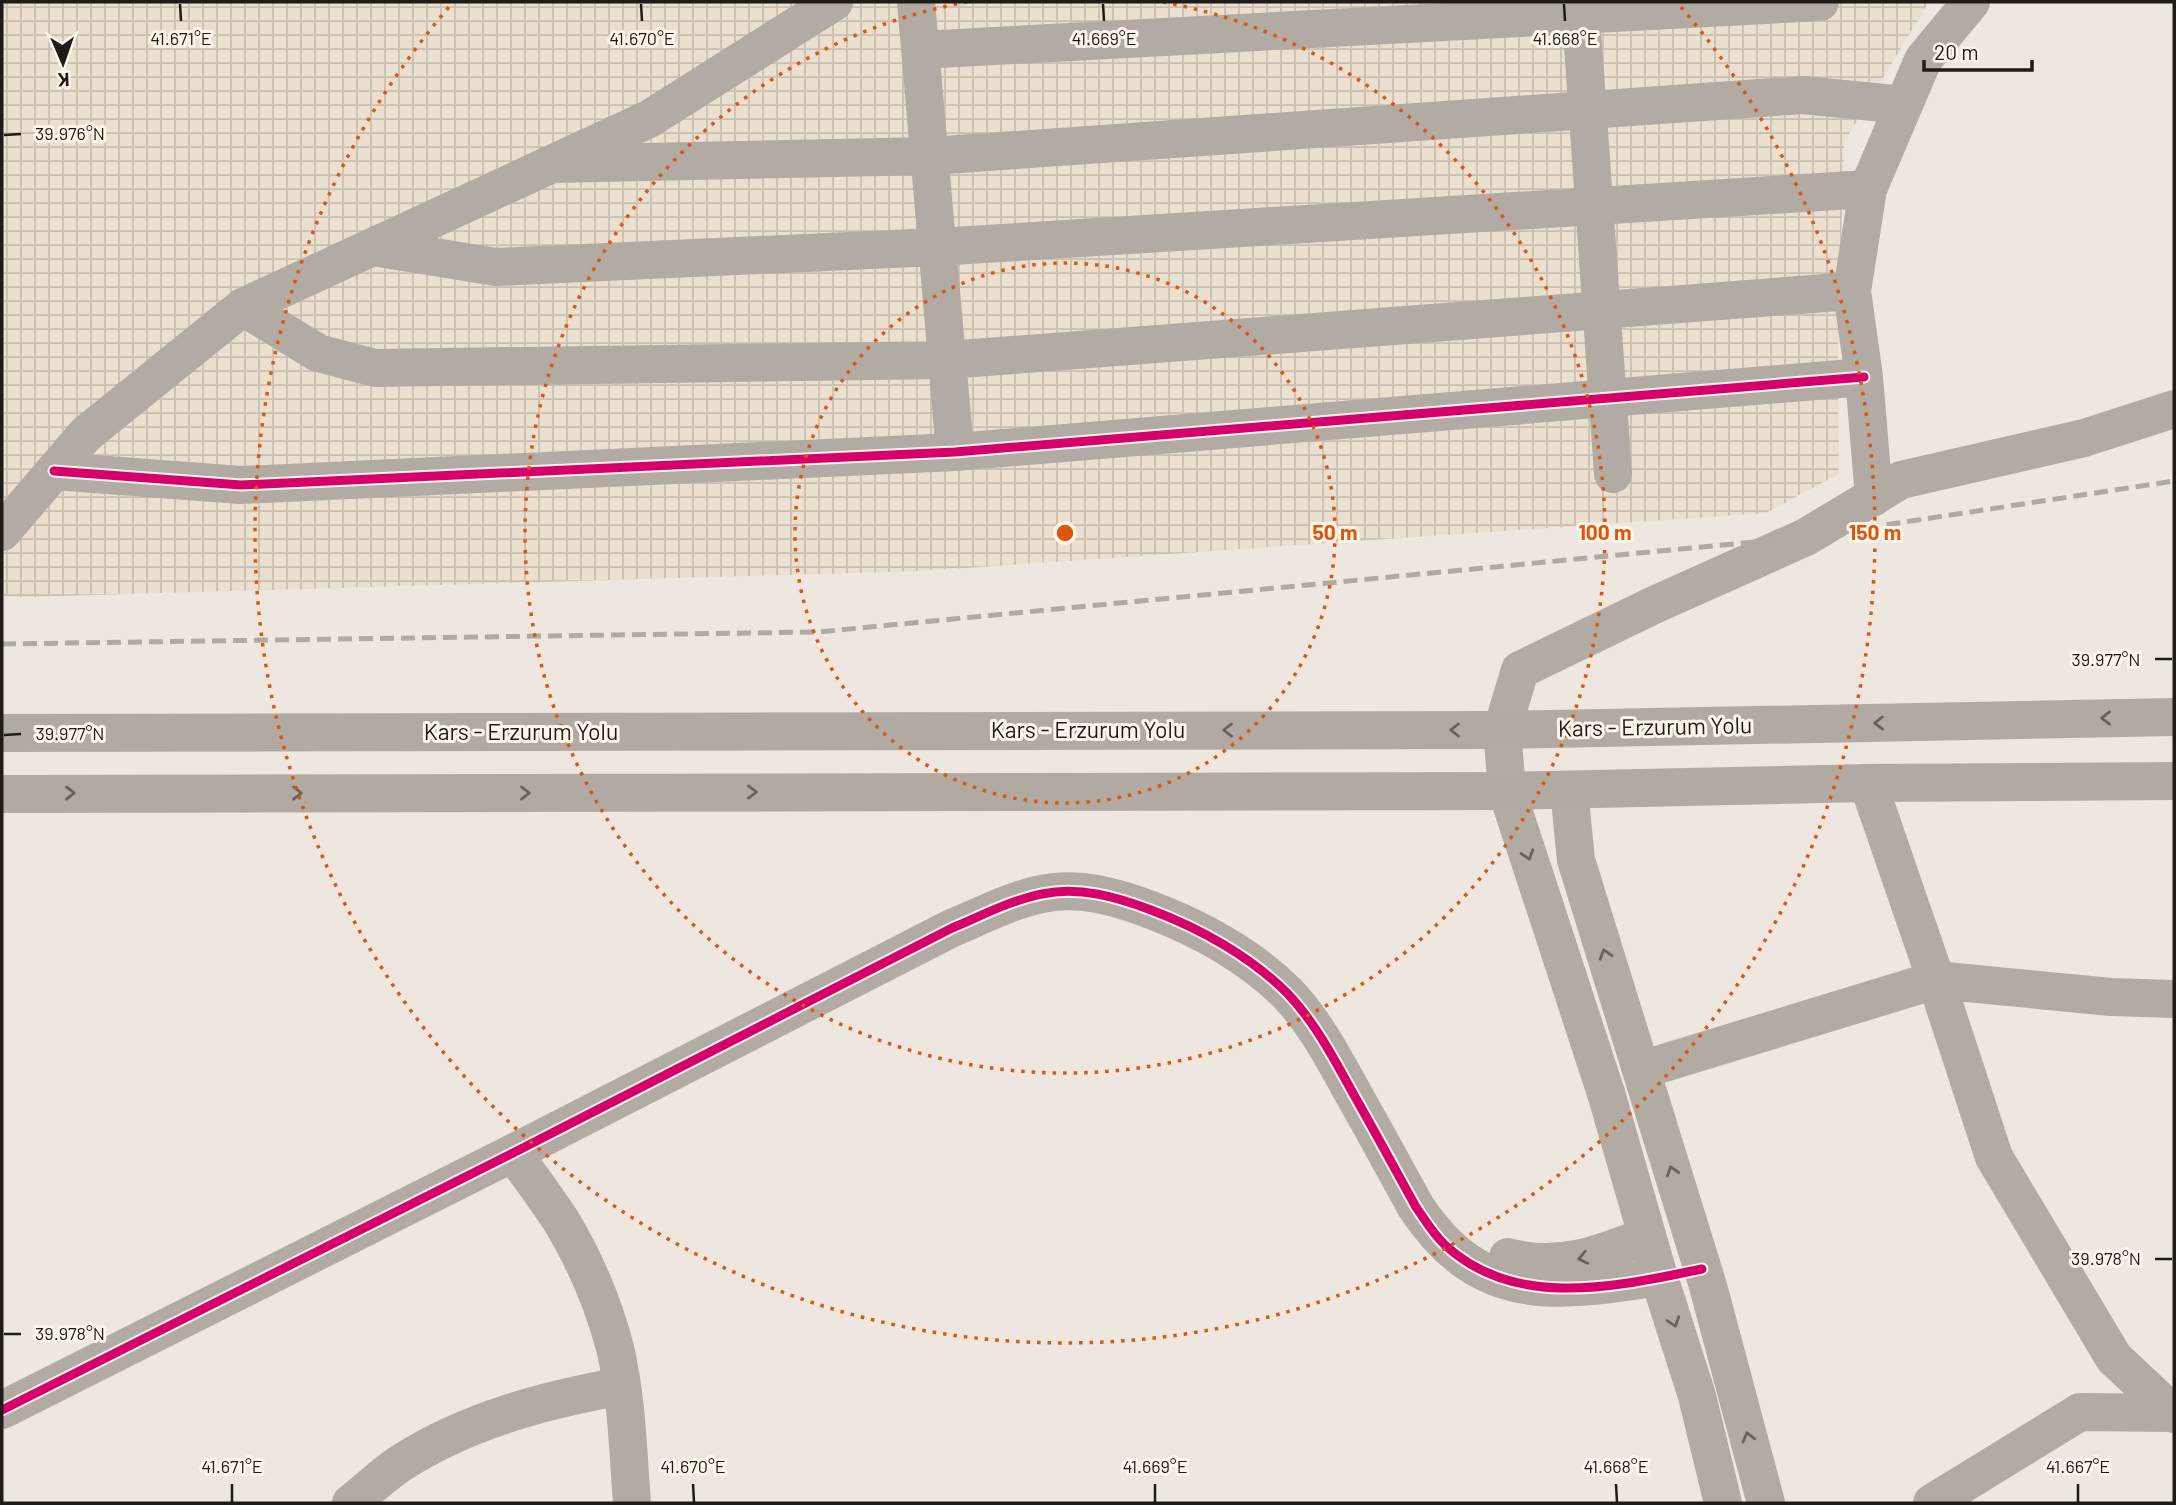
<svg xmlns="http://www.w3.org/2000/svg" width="2176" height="1505" font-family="Barlow,sans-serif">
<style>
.industrial{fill:url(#industrial-grid)}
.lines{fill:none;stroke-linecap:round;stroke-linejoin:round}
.minor{stroke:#b1aba3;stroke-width:38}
.tertiary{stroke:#b1aba3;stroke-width:38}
.trunk{stroke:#b1aaa2;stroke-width:38}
.rail{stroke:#afaba4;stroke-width:5;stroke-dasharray:14 7;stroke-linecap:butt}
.cycleway-casing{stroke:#fef5ea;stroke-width:13}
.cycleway{stroke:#d6006c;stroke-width:9}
.oneway{stroke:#68625c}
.oneway2{stroke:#68635c}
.ticks{fill:none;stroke:#1f1b16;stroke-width:2.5}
.ring{fill:none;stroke:#de560c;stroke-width:3.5;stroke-dasharray:3.5 7}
.labels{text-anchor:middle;stroke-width:6;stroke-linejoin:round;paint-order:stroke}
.street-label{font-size:23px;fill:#1f1b16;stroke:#fef5ea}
.ticks-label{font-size:18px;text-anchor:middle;fill:#1f1b16;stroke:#fef5ea;stroke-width:6;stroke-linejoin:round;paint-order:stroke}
.centre{fill:#de560c;stroke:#fef5ea;stroke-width:3.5}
.ring-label{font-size:21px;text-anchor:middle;font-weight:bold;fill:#de560c;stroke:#fef5ea;stroke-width:6;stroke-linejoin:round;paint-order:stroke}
</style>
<defs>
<pattern id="industrial-grid" width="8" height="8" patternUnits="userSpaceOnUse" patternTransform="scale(1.75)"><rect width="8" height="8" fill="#ebdfd0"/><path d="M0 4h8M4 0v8" fill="none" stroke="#c9bfb2"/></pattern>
</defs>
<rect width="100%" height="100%" fill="#ede7e0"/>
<!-- industrial -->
<path class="industrial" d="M2 2H1929L1844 142 1838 359 1839 474 1766 513 922 571 27 597 2 596Z"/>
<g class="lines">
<!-- minor -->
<path class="minor" d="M916 2 955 452
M1580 2 1613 474
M920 50 1820 2
M551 164 930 156 1803 95 1904 105
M373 247 496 267 937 247 1868 189
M243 307 318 353 375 368 947 360 1852 291
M54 471 241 485 955 452 1864 377
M1874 497 1864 377 1852 291 1868 189 1923 60 1971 2
M2 532 86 434 243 307 649 119 834 2
M1868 783 1936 980 1994 1157 2114 1358 2174 1414
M1569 790 1576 860 1708 1286 1766 1503
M1641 1070 1936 980 2111 997 2174 999
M1606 1093 1659 1277 1697 1396 1723 1503
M513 1153C530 1177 548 1200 563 1224 585 1261 604 1306 615 1348 627 1398 628 1452 632 1503
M351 1503C368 1490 384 1474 401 1463 468 1420 545 1400 622 1386
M1932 1503 2080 1412 2174 1413"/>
<!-- tertiary -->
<path class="tertiary" d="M1606 1093 1507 791 1502 730 1520 670 1654 605 1806 537 1901 480 2084 438 2174 409
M1508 1257C1559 1271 1600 1254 1647 1236
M2 1410 513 1153 952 928C981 916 1011 900 1042 894 1079 886 1117 897 1151 910 1199 928 1250 956 1287 993 1315 1022 1334 1059 1354 1095 1375 1132 1395 1169 1416 1207 1481 1305 1556 1293 1659 1277"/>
<!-- trunk -->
<path class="trunk" d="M2 733 1502 730 2174 717
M2 794 1507 791 1868 783 2174 781"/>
<!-- rail -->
<path class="rail" d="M2 644 818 632 1806 537 2174 481"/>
<defs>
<path id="cycleway" d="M54 471 241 485 955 452 1864 377
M2 1410 513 1153 952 928C981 916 1011 900 1042 894 1079 886 1117 897 1151 910 1199 928 1250 956 1287 993 1315 1022 1334 1059 1354 1095 1375 1132 1395 1169 1416 1207 1425 1220 1433 1234 1445 1245 1516 1311 1618 1286 1702 1269"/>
</defs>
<!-- cycleway casing -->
<use href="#cycleway" class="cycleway-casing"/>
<!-- cycleway -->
<use href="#cycleway" class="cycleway"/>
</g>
<!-- one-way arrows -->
<defs><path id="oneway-chevron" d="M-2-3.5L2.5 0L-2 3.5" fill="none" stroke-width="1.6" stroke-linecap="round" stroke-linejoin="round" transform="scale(1.75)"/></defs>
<g class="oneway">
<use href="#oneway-chevron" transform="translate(2106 718) rotate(179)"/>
<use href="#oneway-chevron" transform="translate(1879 723) rotate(179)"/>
<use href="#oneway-chevron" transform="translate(1228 730) rotate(180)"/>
<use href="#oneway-chevron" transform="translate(1455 730) rotate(180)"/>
<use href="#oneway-chevron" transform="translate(752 792)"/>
<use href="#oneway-chevron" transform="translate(70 793)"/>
<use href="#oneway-chevron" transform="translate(297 793)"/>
<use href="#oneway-chevron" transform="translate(525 793)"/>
</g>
<g class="oneway2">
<use href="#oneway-chevron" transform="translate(1528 855) rotate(72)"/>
<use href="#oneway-chevron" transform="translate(1605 954) rotate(-107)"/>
<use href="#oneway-chevron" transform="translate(1672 1171) rotate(-107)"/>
<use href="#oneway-chevron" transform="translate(1583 1258) rotate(168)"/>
<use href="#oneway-chevron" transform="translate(1674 1322) rotate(72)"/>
<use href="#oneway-chevron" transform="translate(1748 1437) rotate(-105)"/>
</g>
<!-- ticks -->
<path class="ticks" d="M180 4 181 21M641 4 642 21M1103 4 1104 21M1564 4 1565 21M4 135 21 134M2155 659H2172M4 735 21 734M2155 1259H2172M4 1334H21M232 1484V1502M693 1484 694 1502M1155 1484V1502M1616 1484 1617 1502M2078 1484V1502"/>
<!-- distance rings -->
<g class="ring">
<circle cx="1065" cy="533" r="270"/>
<path d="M1163 2A540 540 0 1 1 967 2"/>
<path d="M1681 7A810 810 0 1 1 449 7"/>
</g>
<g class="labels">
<!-- street labels -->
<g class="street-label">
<text transform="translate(1655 727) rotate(-1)" y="8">Kars - Erzurum Yolu</text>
<text x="1088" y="738">Kars - Erzurum Yolu</text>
<text x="521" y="740">Kars - Erzurum Yolu</text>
</g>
</g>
<g class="ticks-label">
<text x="181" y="45">41.671°E</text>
<text x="642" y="45">41.670°E</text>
<text x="1104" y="45">41.669°E</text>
<text x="1565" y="45">41.668°E</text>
<text x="70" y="140">39.976°N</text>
<text x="2106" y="666">39.977°N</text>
<text x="70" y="740">39.977°N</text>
<text x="2106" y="1265">39.978°N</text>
<text x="70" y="1340">39.978°N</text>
<text x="232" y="1473">41.671°E</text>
<text x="693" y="1473">41.670°E</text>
<text x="1155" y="1473">41.669°E</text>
<text x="1616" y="1473">41.668°E</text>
<text x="2078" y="1473">41.667°E</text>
</g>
<circle cx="1065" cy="533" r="10" class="centre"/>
<g class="ring-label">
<text x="1335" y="540">50 m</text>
<text x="1605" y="540">100 m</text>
<text x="1875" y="540">150 m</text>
</g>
<!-- border -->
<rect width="2176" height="1505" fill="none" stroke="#1f1b16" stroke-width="7"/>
<!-- north arrow -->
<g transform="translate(63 63) rotate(178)" stroke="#fef5ea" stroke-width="5" paint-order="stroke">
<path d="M0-5L12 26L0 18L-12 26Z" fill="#1f1b16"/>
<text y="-10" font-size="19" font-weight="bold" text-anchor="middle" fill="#1f1b16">K</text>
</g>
<!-- scale -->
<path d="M1924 60v10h108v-10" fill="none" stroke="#1f1b16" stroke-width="3.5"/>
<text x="1934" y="60" font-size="21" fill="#1f1b16" stroke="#fef5ea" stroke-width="5" paint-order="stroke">20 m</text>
</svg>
